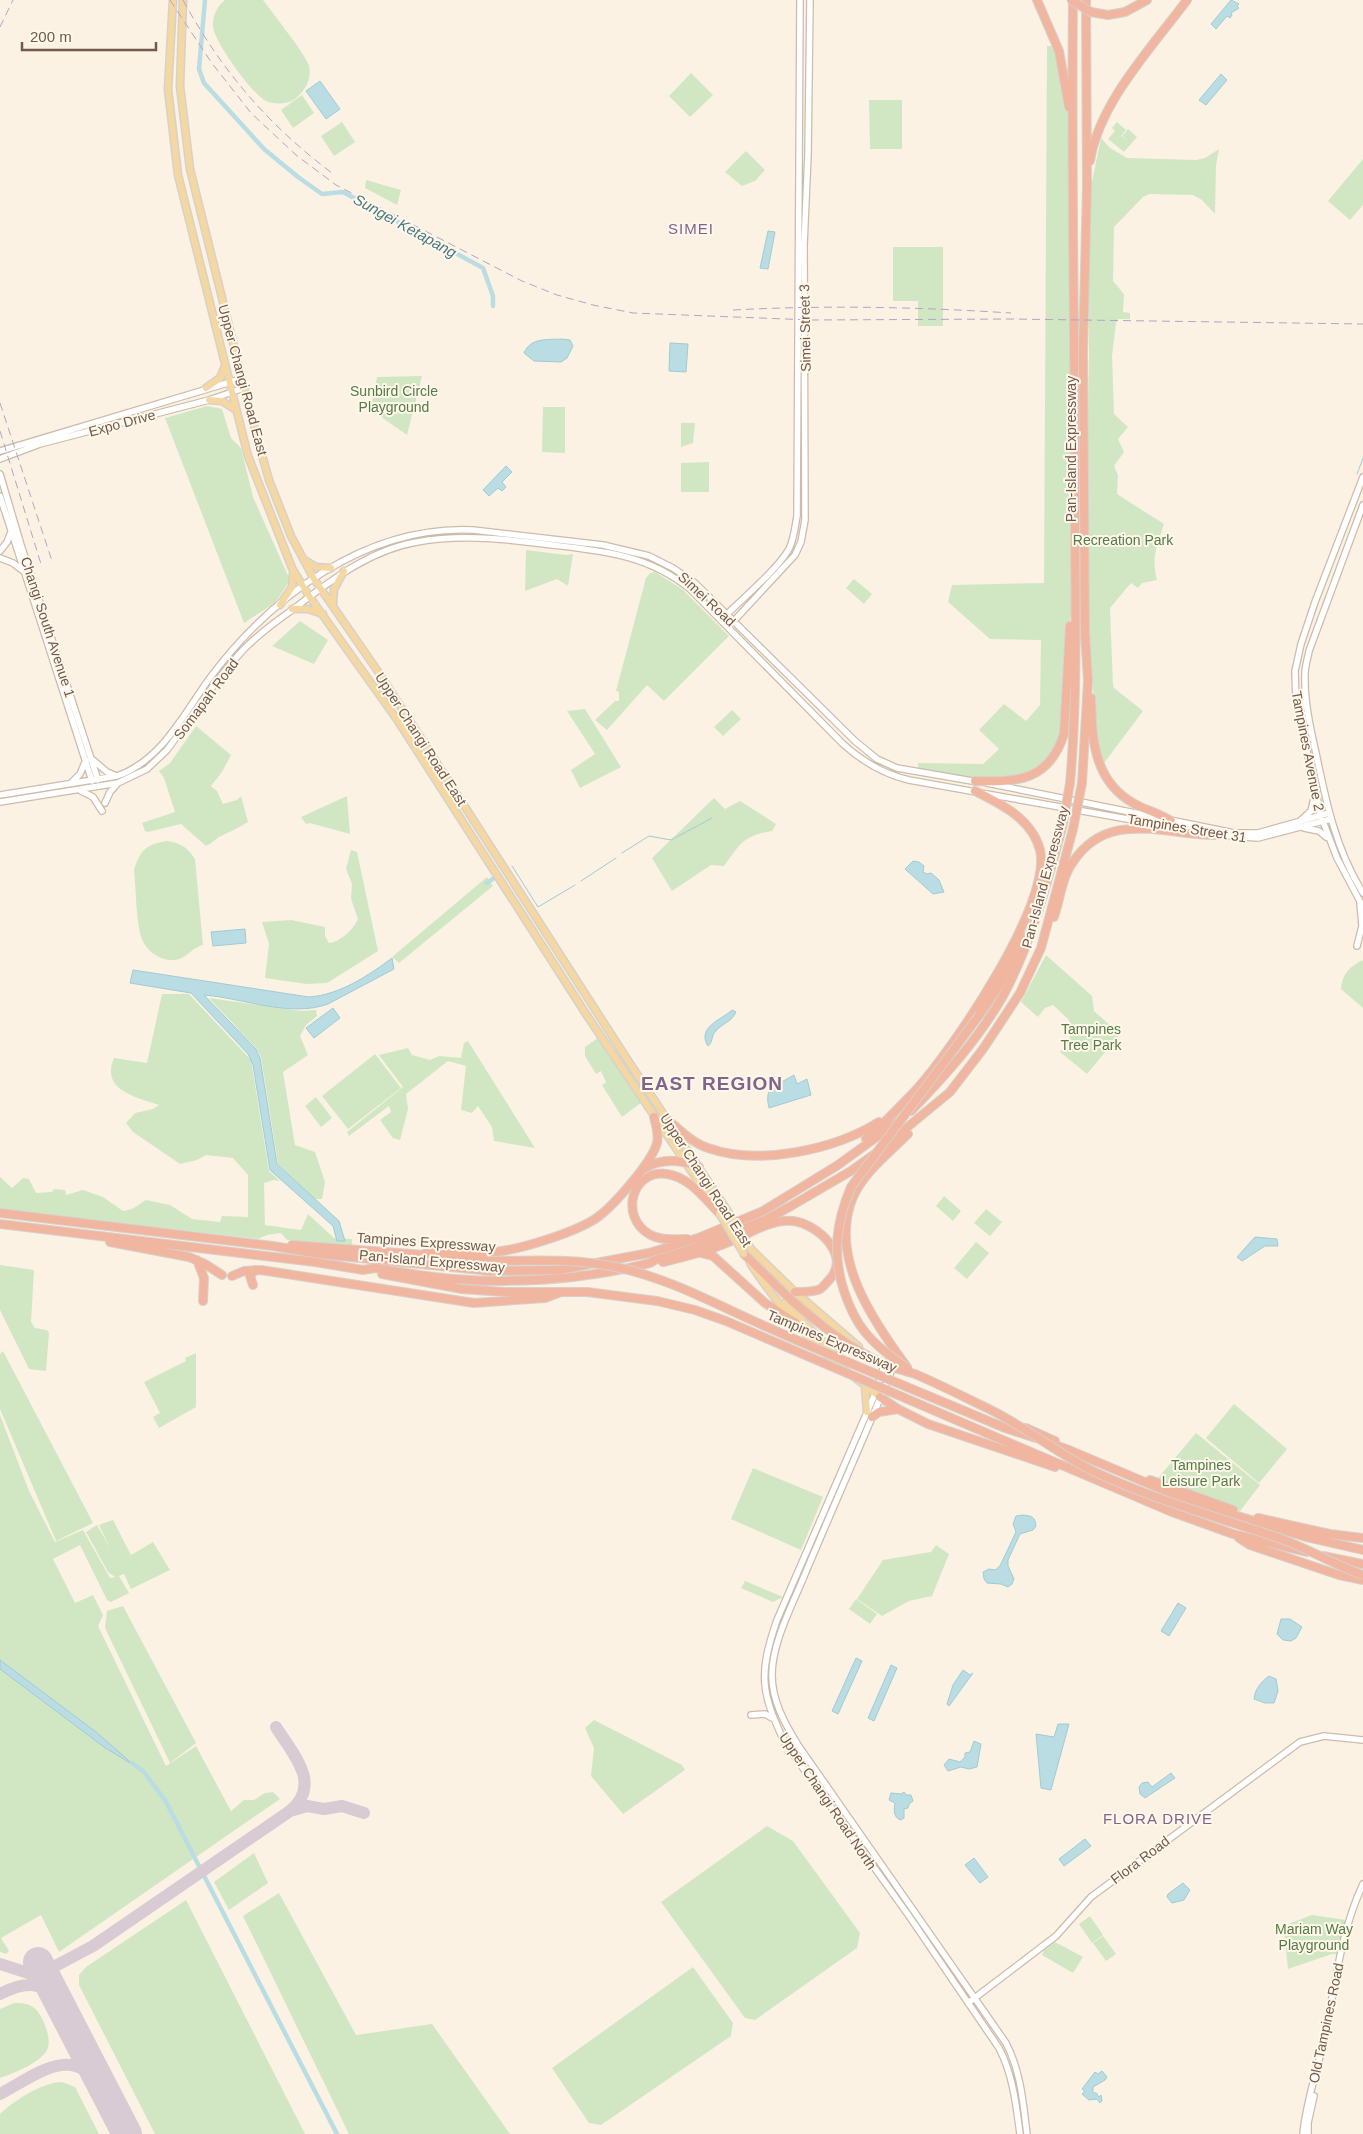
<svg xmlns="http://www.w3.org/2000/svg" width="1363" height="2134" font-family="Helvetica,sans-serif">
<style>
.green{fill:#d1e7c4}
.water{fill:#badce3;stroke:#a1cbd4}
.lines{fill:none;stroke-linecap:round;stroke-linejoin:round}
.stream{stroke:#a1cbd4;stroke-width:1}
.canal{stroke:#badce3;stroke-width:4.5}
.taxiway{stroke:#d8cbd4;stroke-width:12}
.runway{stroke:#d8cbd4;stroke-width:30}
.secondary-casing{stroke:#cebbaa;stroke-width:8}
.primary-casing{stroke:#d7d1cd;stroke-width:9}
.highway-casing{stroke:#d7d1cd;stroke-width:10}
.secondary{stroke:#fff;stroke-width:5.5}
.primary{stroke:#f5d8a1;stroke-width:6}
.highway{stroke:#f1b69f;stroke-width:8}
.rail{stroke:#b5a4c3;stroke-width:1;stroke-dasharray:8 5;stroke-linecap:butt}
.primary-bridge-casing{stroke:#d7d1cd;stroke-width:9;stroke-linecap:butt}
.highway-bridge-casing{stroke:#d7d1cd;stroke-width:10;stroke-linecap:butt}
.primary-bridge{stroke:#f5d8a1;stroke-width:6}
.highway-bridge{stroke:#f1b69f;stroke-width:8}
.labels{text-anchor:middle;stroke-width:4;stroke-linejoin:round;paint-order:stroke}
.street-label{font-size:14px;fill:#715a4c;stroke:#fef7ea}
.park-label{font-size:14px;fill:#557c47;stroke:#fef7ea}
.water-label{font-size:15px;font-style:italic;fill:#477884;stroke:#fef7ea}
.neighbourhood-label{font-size:15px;letter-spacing:1px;fill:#80648d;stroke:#fef7ea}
.district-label{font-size:19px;font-weight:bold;letter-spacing:1px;fill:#80648d;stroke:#fef7ea}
</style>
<rect width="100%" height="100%" fill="#fbf2e4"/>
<!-- green -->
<path class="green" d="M225 0H263C271 11 307 56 309 66 312 79 305 91 295 99 288 104 274 105 266 101 252 94 215 43 213 27 212 17 217 6 225 0Z
M1047 46H1053L1072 113 1074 593 1066 647 1064 714 1058 747 1041 769 1015 778 976 779 918 770V763L983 764 999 749 979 730 1004 704 1026 721 1040 705 1041 640 990 639 948 602 952 585 1044 583Z
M691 73 713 95 690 117 669 96Z
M302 95 314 113 293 128 281 110Z
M869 100H902V149H870Z
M342 122 355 142 334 156 321 136Z
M1117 122 1126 130 1121 136 1128 141 1122 136 1128 129 1137 137 1124 152 1108 139 1115 131 1112 128Z
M1101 138 1110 148 1127 158 1196 160 1205 158 1219 149 1216 165 1215 214 1202 200 1193 195 1149 194 1143 197 1114 227 1113 281 1124 294 1123 312 1130 313V319H1118L1116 323 1112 356 1114 414 1128 427 1118 439 1124 452 1114 466 1118 475 1117 494 1164 524C1157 547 1151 556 1157 580L1142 583 1138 588 1131 583 1110 608 1113 684 1114 688 1143 711 1104 763 1095 736 1094 699 1089 652 1087 472 1089 355 1088 201Z
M746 151 765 170 755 181 742 186 725 172Z
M1363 159V205L1350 220 1328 201Z
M366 180 401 190 397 205 365 188Z
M893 247H943V326H918V301H893Z
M422 376 407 435 374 412 372 401 377 377Z
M207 406 222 409 231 438 241 448 253 497 290 580 276 602 244 623 165 418Z
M543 407H565V453L542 452Z
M681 423H695L693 443 681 447Z
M709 462V492H681V463Z
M526 550 566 555 573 554 568 586 557 579 525 591Z
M655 572 682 589 729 636 664 701 647 685 607 730 595 720 615 701H619V692L616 691 646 578 650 573Z
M854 579 872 594 864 604 846 588Z
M300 621 328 640 314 664 272 646Z
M585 709 621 767 580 788 571 770 595 754 567 711Z
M732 710 741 719 723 736 714 727Z
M196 726 231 755 222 772 211 786 217 791 223 804 237 800 241 796 248 822C238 828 229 832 219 837 214 840 211 844 206 846L181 824 148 832 145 831 142 823 175 812 164 778 159 771 170 763Z
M347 796 350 834 310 823 306 824 301 817Z
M714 798 725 809 740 801 776 824 772 831C743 836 741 843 724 866L711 865 672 891 652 858Z
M167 841C181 843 187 847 195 859L203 945C192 947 186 960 173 960 159 961 144 949 141 936 136 920 136 888 134 870 140 850 147 844 167 841Z
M351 850 357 852 378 951 327 983 306 984 265 978 269 944 262 922 291 920 325 927V936L329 943C340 942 353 930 358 919L351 899 352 884 346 869Z
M487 877 493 886 399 963 392 957Z
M1046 955 1092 996 1094 1011 1120 1034 1087 1074 1060 1052 1070 1040 1069 1020 1053 1005 1045 1008 1038 1017 1021 1002Z
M1363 960V1008L1341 989C1342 974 1350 966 1363 960Z
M162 994H189L251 1060 269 1171 280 1181 274 1180 264 1183 265 1225 301 1230 308 1214 334 1238 352 1239V1247L287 1240 281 1233 267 1235 258 1239 0 1210V1177L12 1188 23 1178 29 1179 36 1193 52 1192 54 1189 65 1190 66 1195 83 1190 103 1197 123 1211 132 1209 146 1200 170 1205 192 1219 220 1222 222 1216 248 1217V1175L233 1158 206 1155 197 1160 180 1164 133 1132 126 1123 135 1113 153 1109 159 1105C136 1097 100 1090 114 1058L147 1063Z
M209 998 301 1011 316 1010 317 1016 306 1025 300 1036 308 1055 283 1072 295 1145 315 1152 325 1182 322 1199H315L278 1164 261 1057 257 1049Z
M598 1038 642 1102 622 1117 602 1085 606 1082 601 1071 596 1074 585 1056V1047Z
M468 1041 535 1148 494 1141 492 1127 478 1106 472 1113 461 1110 466 1066 448 1061 406 1094 408 1109 400 1140 393 1138 380 1120 391 1112 389 1106 349 1136 347 1132 403 1087 379 1055 408 1048 412 1055 430 1060 439 1056 461 1058 464 1043Z
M375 1054 401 1088 348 1129 322 1096Z
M316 1097 332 1118 321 1127 305 1106Z
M944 1196 961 1211 953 1221 936 1206Z
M986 1209 1002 1222 990 1236 974 1223Z
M976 1242 989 1253 967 1279 954 1268Z
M0 1265 34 1270 31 1322 35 1328 47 1330 49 1333 46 1371 29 1369 0 1310Z
M3 1351 93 1523 56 1541 0 1409V1354Z
M196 1353V1407L159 1428 153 1417 160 1413 144 1382 186 1361 185 1358Z
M1234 1404 1287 1449 1259 1483 1206 1438Z
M0 1415 29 1491 55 1542 83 1530 110 1578 115 1577 108 1572 86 1532 97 1525 110 1548 99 1525 113 1520 131 1555 153 1542 170 1570 131 1589 124 1574 119 1576 129 1593 111 1602 107 1600 80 1545 53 1559 75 1603 93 1595 103 1615 98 1626 166 1766 196 1746 231 1811 244 1800H254L265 1793 273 1792 280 1799 59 1952 41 1915 1 1938 9 1951 6 1954 0 1952Z
M1196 1433 1260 1485 1240 1511 1196 1500 1153 1484Z
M753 1468 823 1497 801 1550 731 1519Z
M936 1545 949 1554 932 1596 909 1601 882 1616 857 1599 883 1560 931 1552Z
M745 1581 783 1597 773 1602 741 1588Z
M856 1599 877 1614 870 1624 849 1609Z
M123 1606 196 1743 170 1763 105 1628 107 1611Z
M594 1720 682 1765 685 1770 623 1814 591 1776 594 1748 585 1728Z
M767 1826 793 1841 860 1933 857 1948 755 2020 745 2018 661 1902Z
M254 1853 268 1883 229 1910 214 1882Z
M279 1893 356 2035 432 2024 510 2134H349L243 1916Z
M186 1900 305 2134H155L79 1985V1975L86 1967Z
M1312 1915 1346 1920 1339 1954H1332L1288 1969 1284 1928 1288 1924Z
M1090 1916 1103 1935 1092 1943 1079 1924Z
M1103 1936 1116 1954 1106 1961 1093 1943Z
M1055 1942 1083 1957 1073 1973 1042 1955 1044 1950Z
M693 1967 733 2023 731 2036 601 2125 589 2123 552 2068Z
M14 2003C21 2003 27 2003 33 2007 42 2013 53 2039 47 2050 40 2063 14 2073 0 2078V2009Z
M62 2082 75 2087 99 2134H0V2114C13 2101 43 2082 62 2082Z"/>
<!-- water -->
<path class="water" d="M1231 0 1239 4 1237 6 1239 8 1231 13 1232 15 1230 18 1227 16 1216 29 1211 24Z
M1221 74 1227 80 1206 105 1199 100Z
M320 81 340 109 326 119 306 91Z
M768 231 775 232 768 269 760 268Z
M562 339 570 340 573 346 567 358 561 362 534 361 524 353C531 337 547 340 562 339Z
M670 343 688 344 686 372 669 371Z
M506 466 512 472 502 482 506 487 502 491 498 488 489 496 483 490Z
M913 861 919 862 924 866 923 872 927 874 931 873 939 880 944 892 933 894 905 869Z
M245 929 246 943 213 946 211 932Z
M392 958 394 969 328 1004C290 1018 243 998 204 995L256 1049 260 1058 277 1164 339 1221 345 1241H337L333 1226 270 1170 253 1065 248 1054 191 993 130 983 133 970 309 997C339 995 368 976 392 958Z
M333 1008 340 1018 314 1038 306 1028Z
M732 1010 736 1012C731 1023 722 1023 715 1032 711 1037 713 1042 708 1046 696 1027 723 1019 732 1010Z
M794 1075 797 1084 807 1079 811 1095 769 1108C766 1096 768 1090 776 1081L778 1084Z
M1255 1237 1277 1239 1278 1246H1265L1242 1261 1237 1257Z
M1023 1515C1031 1516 1035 1516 1036 1526L1033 1530 1020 1534 1008 1560V1566L1014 1579 1012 1584 1008 1587 1001 1584 987 1583 984 1579 983 1572 989 1569 995 1570 1000 1566 1016 1532 1013 1524 1016 1516Z
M1178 1603 1186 1608 1169 1636 1161 1631Z
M1281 1619H1290L1302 1627 1296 1638 1291 1641 1283 1640 1277 1634Z
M856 1658 862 1661 838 1714 832 1711Z
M0 1660 96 1732 135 1766 104 1747 0 1669Z
M891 1665 897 1668 874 1721 868 1718Z
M963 1670 970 1675 973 1673 949 1706 947 1704 953 1685Z
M1269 1676 1276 1679 1278 1691 1274 1703H1265L1254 1699C1255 1689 1261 1682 1269 1676Z
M1058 1724H1069L1051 1790 1041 1788 1036 1734 1054 1737Z
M974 1741 981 1744 977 1767 969 1769 961 1767 948 1771 944 1765 949 1759 960 1762 965 1757V1753L970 1752Z
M1171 1773 1175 1778 1145 1798 1140 1794 1139 1787 1142 1783 1148 1782 1152 1787Z
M904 1792 906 1795H911L913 1801 909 1804 908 1808 904 1809V1818L901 1820C893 1818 894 1809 895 1803L889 1800 891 1793 901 1794Z
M1085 1839 1091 1846 1064 1866 1059 1859Z
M974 1858 988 1877 980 1883 965 1865Z
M1183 1883 1190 1890 1184 1900 1172 1903 1167 1897 1168 1894Z
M1102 2071 1107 2077 1105 2080 1093 2087V2093H1096L1099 2097 1101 2095 1102 2101 1100 2103 1097 2099 1089 2100 1082 2094 1085 2091 1082 2089 1095 2072 1098 2074Z"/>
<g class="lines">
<!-- stream -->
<path class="stream" d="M1357 474 1363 458
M622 853 649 836 671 840 712 818
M512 866 538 907 575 885
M581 881 616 858"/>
<!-- canal -->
<path class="canal" d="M205 0 199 69 204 83 264 149 298 177 322 194 343 192 483 268 493 296V306
M487 883 494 878
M132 1763 143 1771 165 1800 337 2134"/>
<!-- taxiway -->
<path class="taxiway" d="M276 1727C292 1753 323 1784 290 1811
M0 1964 47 1979
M44 1972 93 1946 290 1811 307 1806 324 1809 342 1806 364 1813
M0 1994C33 1977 45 1984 66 2012
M0 2094C38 2074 70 2044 103 2086"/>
<!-- runway -->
<path class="runway" d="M38 1962 127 2134"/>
<defs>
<path id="secondary" d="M0 451 241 379
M0 459 40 444 209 400 244 388
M0 474 21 545 98 780
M1363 477 1315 602 1301 644 1295 671 1296 700 1321 816 1337 858 1363 907
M0 496 92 781
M1363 505 1309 651C1308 658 1305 666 1305 673 1304 700 1310 727 1316 753 1326 802 1336 850 1363 893
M0 551 7 542 11 532
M0 558 13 563 22 570
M724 617C741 600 778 569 789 549 794 539 795 527 797 516L800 0
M731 624 795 555 801 542 805 520 804 245 808 155 810 0
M1299 713 1302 707 1304 692
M93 760 107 772 116 776
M71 783 80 774 86 760
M987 783 1234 833H1258L1329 813
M81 791 93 797 102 811
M0 795 117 776C161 761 184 714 209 679 270 597 366 525 473 530L603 545 649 556 673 568 695 583 855 741 877 759 897 768 978 782
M0 802 118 783 147 769 167 750C192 716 216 679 245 648 259 634 275 622 292 610 329 582 369 550 417 542 462 534 507 539 552 545 604 551 648 555 690 589L843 744C863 762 883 774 909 780L1189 830
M105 803 110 792 118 783
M1300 821 1311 811 1314 798
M1304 828 1319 831 1326 837
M1213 835 1258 838 1331 819
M1357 946 1362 926 1360 903
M885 1362 875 1394 777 1620C758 1674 761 1693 785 1743L909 1916 999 2048C1013 2075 1016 2104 1020 2134
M893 1367C865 1436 834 1505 805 1574 793 1604 772 1642 772 1675 772 1701 785 1724 798 1745L1006 2043C1021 2072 1023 2102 1027 2134
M751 1715 765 1714 774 1719
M968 2003 1056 1936 1091 1897 1300 1742 1324 1736 1363 1740
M1303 2134C1306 2102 1317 2071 1324 2040 1335 1988 1340 1933 1363 1884
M1308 2134V2123L1314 2096"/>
<path id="primary" d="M173 0 168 89 178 175 248 456 292 568 309 596 398 721 586 1014 710 1199
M183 0 180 86 190 169 252 419 269 480 291 536 314 579 379 673 625 1056 727 1210
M206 388 220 378 225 366
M209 400 222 401 236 410
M303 559 316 567 331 568
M333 604 334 589 344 571
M280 605 292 587 293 573
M292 609H308L323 614
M751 1249 795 1292 859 1347
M750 1263C776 1303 809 1341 846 1371
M785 1303 838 1357
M854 1377 880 1397
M865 1387 867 1412"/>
<path id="highway" d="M1037 0 1059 51 1069 107
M1108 15 1125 12 1147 0
M1090 161C1099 103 1152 47 1187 0
M1091 698C1092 738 1093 780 1133 803 1145 810 1159 813 1171 821
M975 781C1018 782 1049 781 1064 734L1070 626
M1070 783C1078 694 1075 604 1075 515 1075 344 1071 172 1073 0
M1082 783 1088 681 1085 632 1083 352 1087 187 1086 0
M1054 917C1060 899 1062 877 1073 862 1108 809 1164 835 1215 835
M980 1014 997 989 1024 938
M911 1111C945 1076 979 1038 1003 996 1032 942 1047 883 1063 824
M667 1119C679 1129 692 1143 708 1148 759 1166 834 1150 879 1122
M866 1139C881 1127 901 1105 915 1091 952 1051 1053 903 1040 850 1032 819 1001 804 975 791
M643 1169C661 1158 680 1159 699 1167
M0 1213 273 1246 320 1254 491 1271 559 1270 649 1253 698 1238 763 1211 838 1165 900 1120
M0 1224 315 1262 363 1270 375 1268C401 1272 428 1277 454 1279 520 1284 586 1279 650 1263L655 1260 697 1247 767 1219 791 1206 851 1171 876 1153 950 1092 983 1049 1020 993 1041 948 1073 829
M687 1239C674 1239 660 1241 649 1234 619 1216 632 1169 667 1174 689 1177 704 1198 719 1213
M110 1242 189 1257 205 1264 222 1275
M292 1245 425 1255
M701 1253 713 1256 765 1303 796 1323
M744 1254 790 1299
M422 1255C437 1248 475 1254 494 1252 519 1250 573 1233 595 1219 612 1208 652 1162 657 1143 659 1134 656 1125 654 1117
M439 1257 491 1261
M197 1260 204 1278 203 1301
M663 1262C685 1257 708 1251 729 1242 749 1234 770 1219 793 1221 818 1224 852 1256 829 1280 826 1283 822 1289 818 1290 811 1292 802 1292 795 1292
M382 1274 462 1289 504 1292H587L657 1301
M232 1276 244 1271 261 1270 474 1303 545 1298 561 1292
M253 1285 250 1276 255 1270
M907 1367C873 1321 828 1256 853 1197 864 1172 889 1153 908 1134
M880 1397 898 1409 928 1424 1055 1467
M872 1417 879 1412 898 1409
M1005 1428 1036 1438
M1026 1428 1055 1441
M1005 1441 1172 1512 1233 1534 1307 1552
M1047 1442 1069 1450 1192 1502 1306 1537 1363 1550
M1150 1480 1233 1510
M1258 1518 1330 1534 1363 1538
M1239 1538 1250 1545 1339 1575 1363 1580
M1323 1556 1363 1564"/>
</defs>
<!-- secondary casing -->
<use href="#secondary" class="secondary-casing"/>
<!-- primary casing -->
<use href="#primary" class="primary-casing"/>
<!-- highway casing -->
<use href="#highway" class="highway-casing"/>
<!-- secondary -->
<use href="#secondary" class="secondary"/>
<!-- primary -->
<use href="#primary" class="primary"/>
<!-- highway -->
<use href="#highway" class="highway"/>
<!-- rail -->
<path class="rail" d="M170 0 211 62 251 113 296 155 336 185 522 281 557 295 593 305 633 313 811 320 1011 319 1363 324
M183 0C221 70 268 125 332 173
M0 27 13 0
M733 310C826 305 918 307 1011 313
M0 403 52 561
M0 431 41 564"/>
<defs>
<path id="primary-bridge" d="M727 1210 751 1249
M719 1213 744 1254"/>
<path id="highway-bridge" d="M1071 0 1091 12 1108 15
M1063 824 1070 783
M1073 829 1082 783
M491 1261C532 1261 575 1258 616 1267 669 1278 717 1305 767 1327 845 1362 925 1394 1005 1428
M790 1299C819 1324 851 1350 887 1365 896 1369 906 1371 915 1374 941 1385 966 1398 991 1410 1027 1428 1058 1454 1095 1472 1153 1499 1213 1516 1273 1536 1304 1546 1332 1564 1363 1575
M657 1301 695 1310 726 1321 1005 1441
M908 1369C893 1358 877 1347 865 1332 855 1320 849 1306 844 1291 832 1254 836 1223 851 1187L980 1014"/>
</defs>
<!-- primary-bridge casing -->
<use href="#primary-bridge" class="primary-bridge-casing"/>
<!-- highway-bridge casing -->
<use href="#highway-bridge" class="highway-bridge-casing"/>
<!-- primary-bridge -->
<use href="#primary-bridge" class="primary-bridge"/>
<!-- highway-bridge -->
<use href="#highway-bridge" class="highway-bridge"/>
</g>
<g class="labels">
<!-- street labels -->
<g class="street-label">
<text transform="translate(805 328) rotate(-91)" y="5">Simei Street 3</text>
<text transform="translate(243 380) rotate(75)" y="5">Upper Changi Road East</text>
<text transform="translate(122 423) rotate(-15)" y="5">Expo Drive</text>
<text transform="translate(1071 449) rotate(-90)" y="5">Pan-Island Expressway</text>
<text transform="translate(707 599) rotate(43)" y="5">Simei Road</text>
<text transform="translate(48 627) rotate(72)" y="5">Changi South Avenue 1</text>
<text transform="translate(206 699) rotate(-53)" y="5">Somapah Road</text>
<text transform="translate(421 739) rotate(57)" y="5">Upper Changi Road East</text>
<text transform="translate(1308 751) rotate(79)" y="5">Tampines Avenue 2</text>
<text transform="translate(1187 828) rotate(9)" y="5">Tampines Street 31</text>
<text transform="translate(1045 877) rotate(-75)" y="5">Pan-Island Expressway</text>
<text transform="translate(706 1180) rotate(57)" y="5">Upper Changi Road East</text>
<text transform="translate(426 1242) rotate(4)" y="5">Tampines Expressway</text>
<text transform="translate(432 1261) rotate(5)" y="5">Pan-Island Expressway</text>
<text transform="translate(832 1341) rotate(23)" y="5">Tampines Expressway</text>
<text transform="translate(828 1801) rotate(56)" y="5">Upper Changi Road North</text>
<text transform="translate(1140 1860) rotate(-37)" y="5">Flora Road</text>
<text transform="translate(1326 2023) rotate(-78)" y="5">Old Tampines Road</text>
</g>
<!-- park labels -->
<g class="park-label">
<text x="394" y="396">Sunbird Circle<tspan x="394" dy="16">Playground</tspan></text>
<text x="1123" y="545">Recreation Park</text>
<text x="1091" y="1034">Tampines<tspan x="1091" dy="16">Tree Park</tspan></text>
<text x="1201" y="1470">Tampines<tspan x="1201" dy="16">Leisure Park</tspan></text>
<text x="1314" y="1934">Mariam Way<tspan x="1314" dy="16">Playground</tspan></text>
</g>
<!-- water labels -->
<g class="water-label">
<text transform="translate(405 226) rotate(29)" y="5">Sungei Ketapang</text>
</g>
<!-- neighbourhood labels -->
<g class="neighbourhood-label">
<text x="691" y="234">SIMEI</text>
<text x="1158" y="1824">FLORA DRIVE</text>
</g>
<!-- district labels -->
<g class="district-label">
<text x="712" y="1090">EAST REGION</text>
</g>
</g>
<!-- scale -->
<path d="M22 42v8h134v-8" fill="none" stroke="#715a4c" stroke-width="2.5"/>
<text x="30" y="42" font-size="15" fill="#715a4c" stroke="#fef7ea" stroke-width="4" paint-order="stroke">200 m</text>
</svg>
